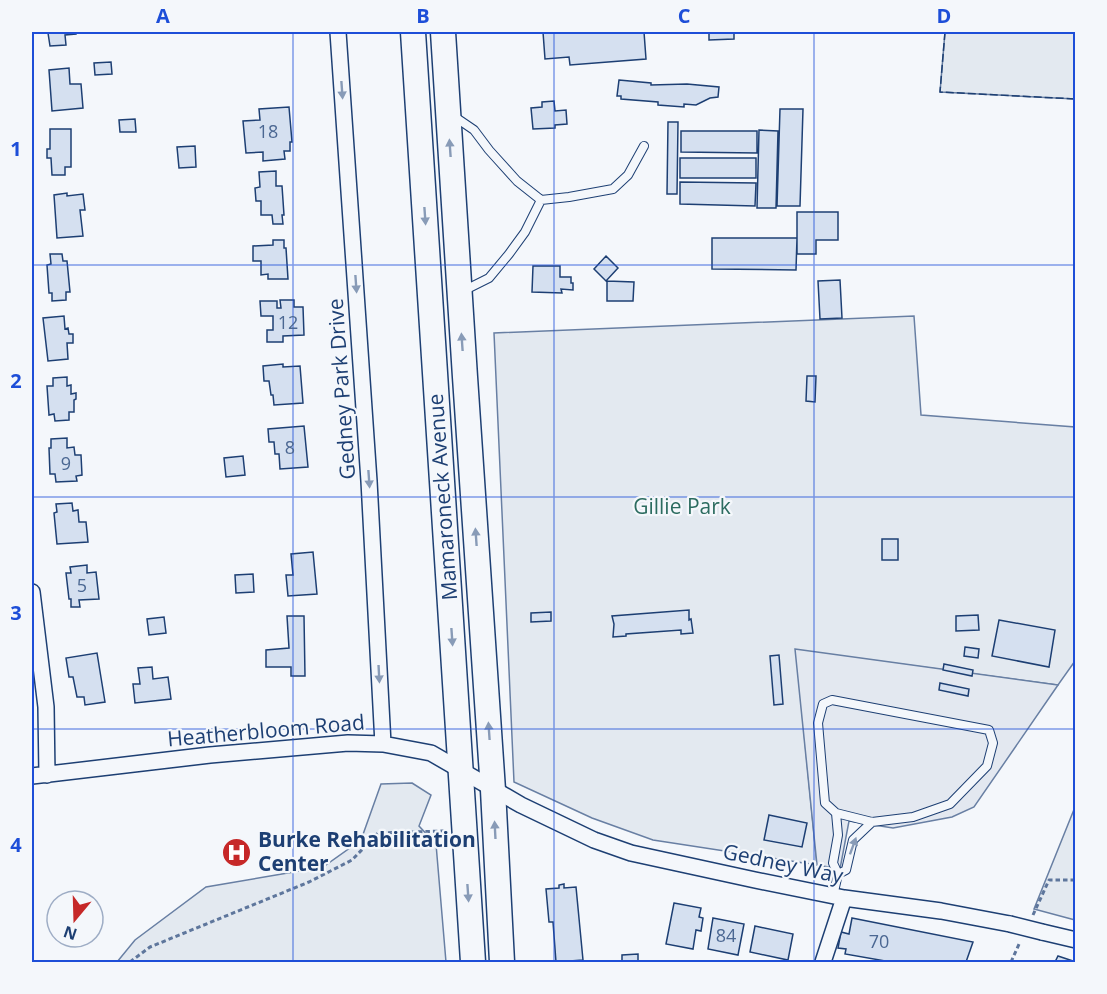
<svg xmlns="http://www.w3.org/2000/svg" width="1107" height="994" font-family="'Open Sans',sans-serif">
<style>
.green{fill:#e3e9f0;stroke:#687fa3;stroke-width:1.5}
.parking{fill:#e3e8f0;stroke:#687fa3;stroke-width:1.5}
.building{fill:#d5e0f0;stroke:#1d3f73;stroke-width:1.5}
.lines{fill:none;stroke-linecap:round;stroke-linejoin:round}
.lane-casing{stroke:#1d3f73;stroke-width:10}
.street-casing{stroke:#1d3f73;stroke-width:18}
.primary-casing{stroke:#1d3f73;stroke-width:27}
.path{stroke:#5e769c;stroke-width:3;stroke-dasharray:4.5 3;stroke-linecap:butt}
.lane{stroke:#f4f7fb;stroke-width:8}
.street{stroke:#f4f7fb;stroke-width:15}
.primary{stroke:#f4f7fb;stroke-width:24}
.street-bridge-casing{stroke:#1d3f73;stroke-width:18;stroke-linecap:butt}
.street-bridge{stroke:#f4f7fb;stroke-width:15}
.fence{stroke:#1d3f73;stroke-width:1.5;stroke-dasharray:8 3;stroke-linecap:butt}
.oneway{fill:#889bb7}
.grid{fill:none;stroke:#1d4ed8;stroke-width:1.5;stroke-opacity:0.55}
.labels{text-anchor:middle;stroke-width:4.5;stroke-linejoin:round;paint-order:stroke}
.number-label{font-size:18px;fill:#4b6792}
.street-label{font-size:21px;fill:#1d3f73;stroke:#f4f7fb}
.park-label{font-size:21px;fill:#2c6c60;stroke:#f4f7fb}
.poi-label{font-size:21px;font-weight:bold;fill:#1d3f73;stroke:#f4f7fb;text-anchor:start}
.neatline{fill:none;stroke:#1d4ed8;stroke-width:2}
.grid-label{font-size:20px;text-anchor:middle;font-weight:bold;fill:#1d4ed8}
</style>
<rect width="100%" height="100%" fill="#f4f7fb"/>
<!-- green -->
<path class="green" d="M945 32H1075V99L940 92Z
M914 316 921 415 1075 427V661L1058 685 796 650 817 865 653 840 592 818 514 782 494 333Z
M412 783 431 795 419 826 436 844 446 962H117L135 940 206 887 323 867 361 840 381 784Z
M1075 807V920L1034 909Z"/>
<!-- parking -->
<path class="parking" d="M795 649 1058 685 974 807 952 817 893 828 849 821 840 869 817 865Z"/>
<!-- building -->
<path class="building" d="M50 32H76V34L65 35 66 45 50 46 48 33Z
M543 32H644L646 59 570 65 569 57 545 59Z
M709 32H734V39L709 40Z
M111 62 112 74 95 75 94 63Z
M69 68 70 84H81L83 108 52 111 49 70Z
M619 80 651 83V85L687 84 719 87 718 97 710 98 696 105 684 104V107L658 105V102L621 99V96H617Z
M554 101 555 111 566 110 567 124 555 125V128L533 129 531 108 542 107V102Z
M289 107 292 142H290V151H284L285 159 263 161V152L246 153 243 121 260 120 259 109Z
M780 109H803L800 206H777Z
M135 119 136 132H120L119 120Z
M668 122H678L677 194H667Z
M50 129H71V167H65V175H52L51 158H47V149H50Z
M759 130 778 131 776 208H757Z
M681 131H757V153L681 152Z
M195 146 196 167 179 168 177 147Z
M680 158H756V178H680Z
M276 171V186H282L284 215H282L283 224H273L272 215H261V201H256L255 188 260 187 259 172Z
M680 182 756 183 755 206 680 204Z
M67 193V196L83 194 85 210H80L83 236 57 238 54 195Z
M797 212H838V240H816V254H797Z
M712 238H797L796 270 712 269Z
M273 240H284V248H286L288 279H268V274L261 275V261H253V246L273 245Z
M50 254H62L63 261H67L70 292H66V300L52 301V293H49L47 265 51 264Z
M606 256 618 268 606 281 594 269Z
M533 266H560V277H571V283H573V290L561 289 562 293 532 292Z
M840 280 842 318 820 319 818 281Z
M607 281 634 282 633 301H607Z
M280 300H294V307H303L304 335 283 336V342H267V330H273V316H261L260 301H277V308H281Z
M64 316 65 329 68 328 69 334H73V343H67L68 359 48 361 43 318Z
M283 364V367L300 366 303 403 274 405 273 395H271L269 381H264L263 366Z
M807 376H816L815 402 806 401Z
M67 377V386L71 385V394L76 393V399L74 400V412H69V420L55 421 54 414 49 415 47 386H53V378Z
M304 426 308 467 280 469 279 454H275L274 442H269L268 429Z
M67 438V448L74 447 75 455H81L82 475 76 476 77 481 56 482 55 474H50L49 448H51V439Z
M243 456 245 475 226 477 224 458Z
M72 503 73 511 78 510 79 522H86L88 542 57 544 54 513 57 512 56 504Z
M882 539H898V560H882Z
M313 552 317 594 288 596 286 575H293L291 554Z
M87 565V573L96 572 99 599 79 600 80 607H71V599H69L66 573H71L70 567Z
M253 574 254 592 236 593 235 575Z
M689 610V620L691 619 693 633 681 634V630L626 634V636L613 637 614 624 612 616Z
M551 612V621L531 622V613Z
M978 615 979 630 956 631V616Z
M287 616H304L305 676H291V667H266V650L289 648Z
M164 617 166 633 149 635 147 619Z
M999 620 1055 630 1049 667 992 656Z
M965 647 979 649 978 658 964 656Z
M97 653 105 702 85 705 84 697H77L73 677H69L66 658Z
M779 655 783 704 774 705 770 656Z
M944 664 973 670 972 676 943 670Z
M152 667 153 679 168 677 171 699 135 703 133 684H140L138 668Z
M940 683 969 689 968 696 939 690Z
M769 815 807 823 802 847 764 840Z
M564 884V888L576 887 583 960 556 962 553 922H549L546 889 559 888V885Z
M674 903 701 908 699 917 703 918 701 931 696 930 693 949 666 944Z
M713 918 744 924 738 955 708 949Z
M852 918 973 942 966 962H891L845 954 846 949 838 948 841 932 849 934Z
M755 926 793 934 788 960 750 952Z
M638 954V962H622V955Z
M1058 956 1076 962H1055Z"/>
<g class="lines">
<defs>
<path id="lane" d="M452 115 474 130 489 150 517 181 541 200 569 197 613 189 628 175 644 146
M463 291 489 278 509 254 525 232 541 200
M832 700 989 730 993 743 987 766 950 804 913 817 872 822 836 813 825 803 818 723 823 704Z
M836 813 838 835 833 863 838 874 846 870 853 840 872 822
M833 896 838 874"/>
<path id="street" d="M338 32 369 481 383 744
M32 592 46 707 47 775
M32 776 210 755 348 743 383 744 431 753 521 805 594 840 631 853 755 880 844 898 941 911 1010 924
M1042 932 1076 940
M823 962 844 898"/>
<path id="primary" d="M413 32 473 962
M443 32 465 377 493 790 502 962"/>
</defs>
<!-- lane casing -->
<use href="#lane" class="lane-casing"/>
<!-- street casing -->
<use href="#street" class="street-casing"/>
<!-- primary casing -->
<use href="#primary" class="primary-casing"/>
<!-- path -->
<path class="path" d="M1033 915 1049 880H1076
M130 962 150 947 309 882 352 860 378 833 444 831
M1011 962 1020 942"/>
<!-- lane -->
<use href="#lane" class="lane"/>
<!-- street -->
<use href="#street" class="street"/>
<!-- primary -->
<use href="#primary" class="primary"/>
<defs>
<path id="street-bridge" d="M1010 924 1042 932"/>
</defs>
<!-- street-bridge casing -->
<use href="#street-bridge" class="street-bridge-casing"/>
<!-- street-bridge -->
<use href="#street-bridge" class="street-bridge"/>
<!-- fence -->
<path class="fence" d="M945 32 940 92 1076 99"/>
</g>
<!-- one-way arrows -->
<defs><path id="oneway-solid" d="M-6-.8H1V-3.2L6.5 0L1 3.2V.8H-6Z" transform="scale(1.5)"/></defs>
<g class="oneway">
<use href="#oneway-solid" transform="translate(342 90) rotate(86)"/>
<use href="#oneway-solid" transform="translate(450 148) rotate(-94)"/>
<use href="#oneway-solid" transform="translate(425 216) rotate(86)"/>
<use href="#oneway-solid" transform="translate(356 284) rotate(86)"/>
<use href="#oneway-solid" transform="translate(462 342) rotate(-94)"/>
<use href="#oneway-solid" transform="translate(369 479) rotate(86)"/>
<use href="#oneway-solid" transform="translate(476 537) rotate(-94)"/>
<use href="#oneway-solid" transform="translate(452 637) rotate(86)"/>
<use href="#oneway-solid" transform="translate(379 674) rotate(87)"/>
<use href="#oneway-solid" transform="translate(489 731) rotate(-94)"/>
<use href="#oneway-solid" transform="translate(495 830) rotate(-93)"/>
<use href="#oneway-solid" transform="translate(853 846) rotate(-70)"/>
<use href="#oneway-solid" transform="translate(468 893) rotate(86)"/>
</g>
<!-- grid -->
<path class="grid" d="M293 32V962M554 32V962M814 32V962M32 265H1076M32 497H1076M32 729H1076"/>
<!-- icons -->
<defs>
<symbol id="hospital-disc" viewBox="-11 -11 22 22"><circle r="9.5" fill="#c62828" stroke="#f4f7fb"/><path d="M-5-5h3v3.5h4V-5h3V5h-3V1.5h-4V5h-3Z" fill="#fff"/></symbol>
</defs>
<g fill-rule="evenodd">
<use href="#hospital-disc" x="220" y="836" width="33" height="33"/>
</g>
<g class="labels">
<!-- number labels -->
<g class="number-label">
<text x="268" y="138">18</text>
<text x="288" y="329">12</text>
<text x="290" y="454">8</text>
<text x="66" y="470">9</text>
<text x="82" y="592">5</text>
<text x="726" y="942">84</text>
<text x="879" y="948">70</text>
</g>
<!-- street labels -->
<g class="street-label">
<text transform="translate(342 389) rotate(-94)" y="7">Gedney Park Drive</text>
<text transform="translate(443 497) rotate(-94)" y="7">Mamaroneck Avenue</text>
<text transform="translate(266 731) rotate(-5)" y="7">Heatherbloom Road</text>
<text transform="translate(783 864) rotate(12)" y="7">Gedney Way</text>
</g>
<!-- park labels -->
<g class="park-label">
<text x="682" y="514">Gillie Park</text>
</g>
<!-- poi labels -->
<g class="poi-label">
<text x="258" y="847">Burke Rehabilitation<tspan x="258" dy="24">Center</tspan></text>
</g>
</g>
<!-- border -->
<rect width="1107" height="994" fill="none" stroke="#f4f7fb" stroke-width="66"/>
<!-- north arrow -->
<g transform="translate(75 919) rotate(199)"><circle r="28" fill="#f4f7fb" stroke="#9eadc5" stroke-width="1.5"/>
<path d="M0-4.5L10 22L0 15L-10 22Z" fill="#c62828"/>
<text y="-9" font-size="16" font-weight="bold" text-anchor="middle" fill="#1d3f73">N</text>
</g>
<rect x="33" y="33" width="1041" height="928" class="neatline"/>
<g class="grid-label">
<text x="163" y="23">A</text>
<text x="423" y="23">B</text>
<text x="684" y="23">C</text>
<text x="944" y="23">D</text>
<text x="16" y="156">1</text>
<text x="16" y="388">2</text>
<text x="16" y="620">3</text>
<text x="16" y="852">4</text>
</g>
</svg>
